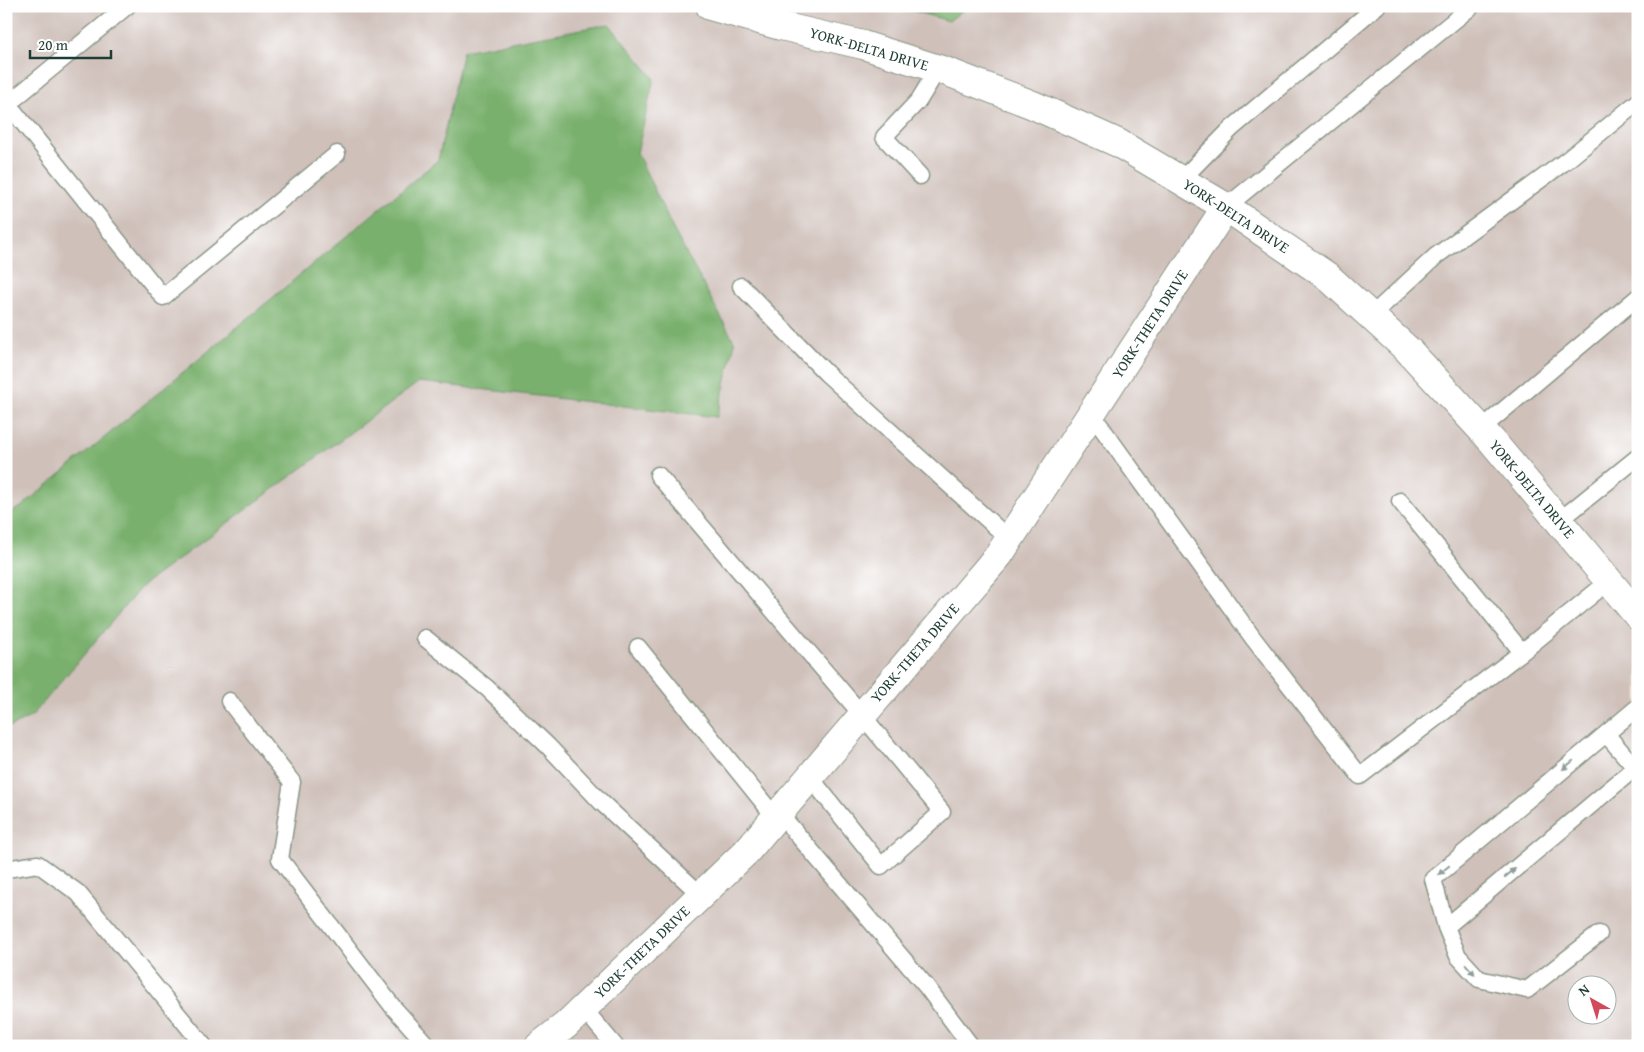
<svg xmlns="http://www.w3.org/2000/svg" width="1644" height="1052" font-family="'Gentium Book Plus',serif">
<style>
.industrial{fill:#cfc0ba;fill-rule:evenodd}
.forest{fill:#79b06d;stroke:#4c7650}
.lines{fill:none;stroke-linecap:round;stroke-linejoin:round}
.service-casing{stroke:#8a9586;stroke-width:19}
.minor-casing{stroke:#8a9586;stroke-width:30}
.service{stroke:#fff;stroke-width:16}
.minor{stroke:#fff;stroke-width:28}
.oneway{fill:#8f9e9a}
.labels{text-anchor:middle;stroke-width:4;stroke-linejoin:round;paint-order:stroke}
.street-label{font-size:15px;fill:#1f3d34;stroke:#fff}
</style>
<rect width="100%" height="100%" fill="#fff"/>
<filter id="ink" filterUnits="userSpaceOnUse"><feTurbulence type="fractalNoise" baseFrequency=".02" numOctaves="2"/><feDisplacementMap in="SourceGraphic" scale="10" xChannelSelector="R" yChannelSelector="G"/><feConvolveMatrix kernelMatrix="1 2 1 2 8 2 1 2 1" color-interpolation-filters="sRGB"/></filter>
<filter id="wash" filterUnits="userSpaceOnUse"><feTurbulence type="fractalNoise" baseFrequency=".0096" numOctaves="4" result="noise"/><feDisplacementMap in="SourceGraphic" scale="20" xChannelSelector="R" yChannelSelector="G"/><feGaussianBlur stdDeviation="1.12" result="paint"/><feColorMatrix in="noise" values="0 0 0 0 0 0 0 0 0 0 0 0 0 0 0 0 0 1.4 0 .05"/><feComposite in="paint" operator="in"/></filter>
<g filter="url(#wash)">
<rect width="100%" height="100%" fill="#f5edd9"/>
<!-- industrial -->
<path class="industrial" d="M6 6H1638V1046H6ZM1576 984H1606V1014H1576Z"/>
<!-- forest -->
<path class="forest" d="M896 6H968L949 21Z
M609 24 654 78 637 153 672 227 735 343 717 417 419 382 142 586 32 716 6 729V515L21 507 438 160 463 51Z"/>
</g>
<g filter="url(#ink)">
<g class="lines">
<defs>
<path id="service" d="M127 6 8 104 163 297 337 154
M920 176 884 137 919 100 938 69
M1181 180 1231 129 1377 6
M1226 207 1472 6
M741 286 826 373 1009 539
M1371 316 1436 256 1567 160 1638 102
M1091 413 1253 638 1360 776 1522 652 1609 581
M1481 429 1638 297
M658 475 862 715 942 812 881 866 810 777
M1400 501 1522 652
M1559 521 1638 457
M425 638 487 688 548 746 601 802 701 895
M638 647 775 817
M229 701 292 782 280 859 393 1007 428 1046
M1606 734 1638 771
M779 813 926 986 971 1046
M6 869 38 864 78 893 204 1046
M1446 927 1635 768
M1599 934 1527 990 1479 979 1458 956 1446 927 1433 879 1638 707
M583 1008 615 1046"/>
<path id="minor" d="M710 6 781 26 863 45 945 71 1033 105 1118 143 1226 207 1327 276 1409 351 1492 441 1638 616
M539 1046 566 1025 746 852 999 555 1226 207"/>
</defs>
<!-- service casing -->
<use href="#service" class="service-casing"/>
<!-- minor casing -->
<use href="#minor" class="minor-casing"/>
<!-- service -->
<use href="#service" class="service"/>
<!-- minor -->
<use href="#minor" class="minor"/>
</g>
<!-- one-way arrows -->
<defs><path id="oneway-solid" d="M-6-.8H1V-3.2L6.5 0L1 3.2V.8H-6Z" transform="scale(1.25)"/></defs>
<g class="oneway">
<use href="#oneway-solid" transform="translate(1568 765) rotate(140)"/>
<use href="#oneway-solid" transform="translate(1444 870) rotate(140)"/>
<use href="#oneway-solid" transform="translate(1510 873) rotate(-40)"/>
<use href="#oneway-solid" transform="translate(1470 969) rotate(48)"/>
</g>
</g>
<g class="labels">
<!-- street labels -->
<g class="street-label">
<text transform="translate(869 49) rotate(16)" y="5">YORK-DELTA DRIVE</text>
<text transform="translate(1236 216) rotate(33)" y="5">YORK-DELTA DRIVE</text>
<text transform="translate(1150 324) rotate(-57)" y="5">YORK-THETA DRIVE</text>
<text transform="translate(1532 489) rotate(50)" y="5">YORK-DELTA DRIVE</text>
<text transform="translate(915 653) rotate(-49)" y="5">YORK-THETA DRIVE</text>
<text transform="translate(642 952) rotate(-44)" y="5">YORK-THETA DRIVE</text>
</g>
</g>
<!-- margin -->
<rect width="1644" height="1052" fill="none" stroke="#fff" stroke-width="25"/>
<!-- north arrow -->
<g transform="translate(1592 1000) rotate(321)"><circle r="24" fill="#ffffff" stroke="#a5b1ae"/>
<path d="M0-4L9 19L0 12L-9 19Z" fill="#d1495b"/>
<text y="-8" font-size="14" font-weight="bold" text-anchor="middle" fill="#1f3d34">N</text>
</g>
<!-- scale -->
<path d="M30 50v8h81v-8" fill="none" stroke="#1f3d34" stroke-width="2.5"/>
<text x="38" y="50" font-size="15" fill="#1f3d34" stroke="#ffffff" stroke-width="4" paint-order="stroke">20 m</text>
</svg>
